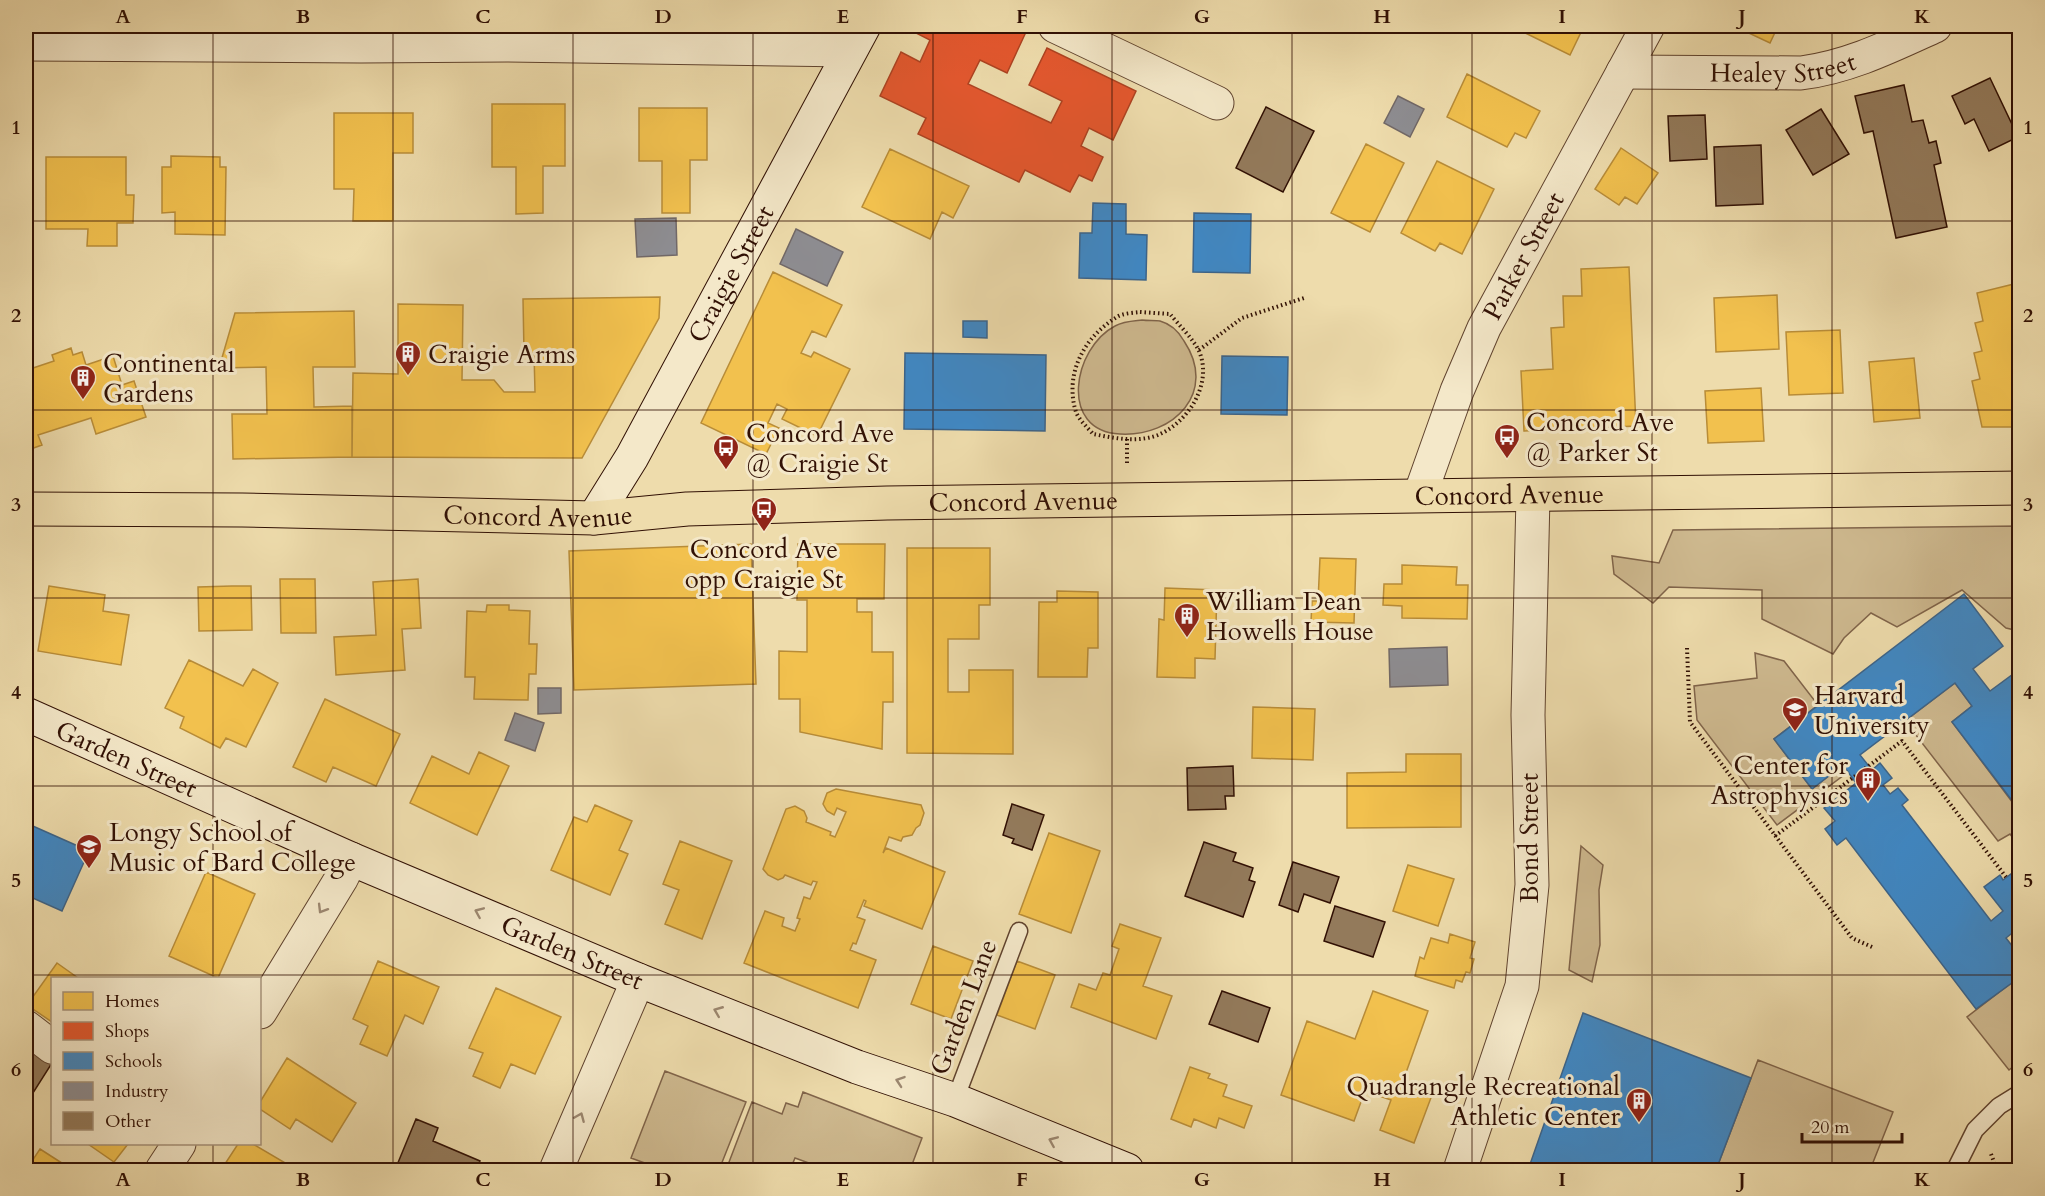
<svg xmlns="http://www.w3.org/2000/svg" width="2045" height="1196" font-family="Cardo,serif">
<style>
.green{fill:#ceb98f;stroke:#80644a;stroke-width:1.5}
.homes{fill:#f2c14e;stroke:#b88c38;stroke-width:1.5}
.shops{fill:#e4572e;stroke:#ae4221;stroke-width:1.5}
.schools{fill:#3f88c5;stroke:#3b648b;stroke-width:1.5}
.industry{fill:#8d8d92;stroke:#716867;stroke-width:1.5}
.building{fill:#937a5b;stroke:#311004;stroke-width:1.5}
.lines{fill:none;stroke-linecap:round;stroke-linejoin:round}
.lane-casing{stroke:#60432e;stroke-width:19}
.street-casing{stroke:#60432e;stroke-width:35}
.secondary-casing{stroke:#311004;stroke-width:35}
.primary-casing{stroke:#311004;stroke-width:35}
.path{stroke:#311004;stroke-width:4;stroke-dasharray:1.5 3;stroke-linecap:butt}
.lane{stroke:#f4e8c9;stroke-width:16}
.street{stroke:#f4e8c9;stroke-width:33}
.secondary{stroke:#f4e8c9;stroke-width:33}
.primary{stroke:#eedcac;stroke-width:33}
.oneway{stroke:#9c8770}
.grid{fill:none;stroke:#311004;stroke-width:1.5;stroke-opacity:0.55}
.labels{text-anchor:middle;stroke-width:6;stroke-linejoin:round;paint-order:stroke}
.street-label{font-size:26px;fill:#311004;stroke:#f4e8c9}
.poi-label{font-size:26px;fill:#311004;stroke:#f4e8c9;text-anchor:start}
.neatline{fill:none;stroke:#311004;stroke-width:2}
.grid-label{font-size:20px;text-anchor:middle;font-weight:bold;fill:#311004}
</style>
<rect width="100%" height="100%" fill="#eedcac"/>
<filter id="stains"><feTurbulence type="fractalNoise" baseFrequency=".00333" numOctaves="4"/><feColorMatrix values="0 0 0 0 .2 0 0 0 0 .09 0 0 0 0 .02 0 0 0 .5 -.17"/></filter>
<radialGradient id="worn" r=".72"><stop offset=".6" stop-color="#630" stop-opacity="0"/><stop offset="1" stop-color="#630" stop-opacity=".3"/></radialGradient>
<!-- green -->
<path class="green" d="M1142 320C1148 321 1155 320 1160 321 1171 324 1179 332 1184 341 1218 392 1174 437 1120 434 1058 431 1073 348 1115 326 1124 321 1133 321 1142 320Z
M2019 526V631L2006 628 1962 590 1897 627 1871 613 1844 638 1833 654 1762 619V590L1669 587 1653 603 1614 574 1612 556 1659 563 1673 530Z
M1755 653 1784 661 1818 705 1774 739 1812 789 1843 765 1848 772 1777 825 1697 720 1694 686 1757 678Z
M1955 683 1972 706 1952 722 2019 811V846L2010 834 1998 841 1905 721Z
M1581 846 1603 865 1599 890 1600 945 1592 982 1569 970Z
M2019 977V1062L2009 1070 1967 1017Z
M1758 1060 1893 1112 1870 1170H1716Z
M665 1071 746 1102 719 1170H664L631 1158Z
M803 1092 922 1138 910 1170H828L795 1158 790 1170H726L752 1102 782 1114 786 1103 798 1107Z"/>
<!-- homes -->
<path class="homes" d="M1511 26H1584L1570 55Z
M1734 26H1778L1770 43Z
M1467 74 1540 111 1526 138 1515 133 1507 147 1447 117Z
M492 104H565V166H543V213L516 214V167H492Z
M639 108H707V160H690V213H662V161H639Z
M334 113H413V153H393V221H353L354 189H334Z
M1366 144 1404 163 1370 232 1331 213Z
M1621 148 1658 173 1637 204 1625 197 1619 205 1595 189Z
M890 149 969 186 953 218 942 212 930 239 862 207Z
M171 156 220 157V167H226L225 235 175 234V212L162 213V167H171Z
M46 157H126V195H134L133 223H117V246H87L88 229H46Z
M1437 161 1494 189 1462 254 1440 243 1435 251 1401 233Z
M1629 267 1636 426 1524 431 1521 371 1553 369 1551 328 1564 327 1563 296H1582L1581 269Z
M773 272 842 305 826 337 812 331 801 353 811 357 814 352 850 369 817 436 782 419 787 409 777 404 768 423 779 428 766 454 701 423Z
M2014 284 2018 308 2020 307V427H1982L1972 381 1980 379 1974 353 1982 351 1975 323 1983 321 1977 293Z
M1777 295 1779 349 1716 352 1714 298Z
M660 297 659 318 582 458 352 457 353 373 398 374V304L463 305 462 380H494L504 392H535L534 353H524L523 299Z
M354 311 355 367H313L314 407 352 406V457L233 459 232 414H267L266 367 219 368 235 313Z
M1840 330 1843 393 1789 395 1786 332Z
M71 348 73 355 82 352 86 365 113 356 122 385 134 381 146 417 96 434 91 418 38 435 42 445 28 450 26 442V356L28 355 33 368 54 361 52 355Z
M1914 358 1920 418 1874 422 1869 362Z
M1761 388 1764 441 1708 443 1705 391Z
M751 544 756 684 574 690 569 551Z
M798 544H885L884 599H857V612H872V652H893V702H883L882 749 800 732V699H779V651L807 652V600H797Z
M907 548H990V605H979V639H948V692H969V670H1013V754L907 753Z
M1320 558 1356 559 1354 623 1311 622 1312 601H1318Z
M1402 565 1457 567 1456 585H1468L1467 619 1402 618V606L1383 605 1384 584H1402Z
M280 579H315L316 633H281Z
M418 579 421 628 402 629 405 670 336 675 334 637 376 635 373 582Z
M49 586 105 595 103 611 129 615 121 665 38 651Z
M232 586H251L252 630 199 631 198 587Z
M1165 588 1217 590 1215 659 1195 658V678L1157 677 1159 619 1164 620Z
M1057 591 1098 592V648H1088L1087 677H1038L1039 602H1057Z
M487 605H509V610L530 611 529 644H537L536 674H529L528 700 474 699 475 677H465L467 611 486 612Z
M189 660 243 686 253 669 278 683 246 747 226 738 220 748 180 728 184 717 165 708Z
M325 699 400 734 376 786 333 767 326 782 293 767Z
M1253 707 1315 709 1313 760 1252 758Z
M479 752 509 766 477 835 410 803 432 756 469 774Z
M1406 754H1461V827L1347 828V773L1406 772Z
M836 789 921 805 924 813 920 825 916 828 912 835 903 837 901 841 889 837 883 853 886 848 945 872 922 929 864 906 866 901 864 900 857 917 865 920 856 944 853 943 850 950 876 960 858 1008 744 963 765 911 784 918 782 926 795 931 800 919 797 918 804 897 810 899 817 882 813 881 811 885 785 875 783 878 778 880 768 875 763 869 786 809 795 806 804 811 807 818 806 822 831 832 830 835 835 837 846 812 837 808 834 815 827 811 823 804 827 793Z
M595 805 632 821 619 850 628 854 610 895 551 870 574 817 587 822Z
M1049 833 1100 851 1071 933 1019 914Z
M680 841 732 861 702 939 665 924 679 890 663 884Z
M1408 865 1454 879 1438 926 1393 911Z
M206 872 255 894 218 978 169 956Z
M1120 924 1161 938 1143 986 1172 996 1156 1039 1071 1007 1079 984 1096 990 1103 973 1110 975 1119 949 1112 946Z
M1450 934 1475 942 1470 958 1474 959 1470 973 1466 972 1462 982 1456 980 1454 988 1415 976 1420 957 1424 959 1431 938 1448 943Z
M933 946 973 961 951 1019 911 1004Z
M378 961 439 987 423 1024 405 1015 387 1056 360 1044 368 1026 353 1019Z
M1017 961 1055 975 1035 1029 997 1015Z
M57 963 78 978H52V1022L27 1005Z
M496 988 561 1017 535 1074 511 1064 500 1088 473 1076 483 1053 469 1048Z
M1373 991 1428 1011 1402 1084 1432 1095 1414 1143 1380 1130 1391 1100 1365 1091 1354 1121 1281 1095 1307 1021 1355 1039Z
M287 1058 356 1103 332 1142 296 1119 290 1129 260 1109V1102Z
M1190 1067 1210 1074 1208 1078 1227 1085 1223 1096 1252 1106 1244 1128 1219 1118 1216 1128 1194 1119 1191 1127 1171 1119Z
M88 1144H128L114 1162Z
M238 1144H253L287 1164 283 1170H221Z
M40 1149 68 1167 65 1170H26Z"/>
<!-- shops -->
<path class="shops" d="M914 26H1012L1026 32 1007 73 980 60 968 84 1051 123 1062 101 1029 85 1047 48 1136 91 1113 140 1089 128 1081 146 1103 157 1092 181 1079 175 1070 192 1025 170 1019 182 918 134 926 118 880 96 901 52 920 62 930 40 912 31Z"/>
<!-- schools -->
<path class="schools" d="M1093 203 1126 204V234L1147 235 1146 280 1079 278 1080 233H1092Z
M1194 213 1251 214 1250 273 1193 272Z
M963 321H987V338L963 337Z
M905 353 1046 355 1045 431 904 429Z
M1222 356 1288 357 1287 415 1221 414Z
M1964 594 2003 646 1973 669 1990 691 2020 669V811L1952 722 1972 706 1955 683 1860 755 1872 770 1880 763 1892 778 1883 785 1890 794 1898 788 1908 800 1902 805 1991 921 2003 911 1984 887 2000 875 2003 880 2020 867V934L2016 930 2006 938 2020 956V977L1976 1009 1846 838 1837 845 1825 829 1835 821 1824 808 1856 783 1843 765 1812 789 1774 739Z
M26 823 89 851 62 911 26 895Z
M1583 1013 1751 1078 1716 1170H1528Z"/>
<!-- industry -->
<path class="industry" d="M1398 96 1424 109 1410 137 1384 123Z
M676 218 677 255 637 257 635 219Z
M796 229 843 252 827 286 780 264Z
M1447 647 1448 685 1390 687 1389 649Z
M538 688H561V713L538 714Z
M515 713 544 723 535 751 505 740Z"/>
<!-- building -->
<path class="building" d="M1990 78 2018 137 1989 151 1974 119 1965 124 1952 96Z
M1904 85 1912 122 1923 120 1929 143 1936 141 1941 163 1934 165 1947 227 1896 238 1873 131 1864 133 1855 96Z
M1266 107 1314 131 1283 192 1236 168Z
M1821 109 1849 154 1813 175 1786 130Z
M1705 115 1707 159 1670 161 1668 116Z
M1761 145 1763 204 1716 206 1714 147Z
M1233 766 1234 796H1225L1226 809 1188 810 1187 768Z
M1012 804 1044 815 1032 850 1012 843 1014 839 1003 835Z
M1204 842 1236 853 1233 861 1253 868 1249 880 1255 882 1243 917 1185 896Z
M1293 862 1339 877 1330 903 1304 894 1298 912 1279 905Z
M1335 906 1385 922 1373 957 1324 941Z
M1222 991 1270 1008 1258 1042 1209 1024Z
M26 1045 52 1063 26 1104Z
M416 1119 438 1128 433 1141 480 1161 476 1170H395Z"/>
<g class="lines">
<defs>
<path id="lane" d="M955 1100 1019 931
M1955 1170 1975 1130 1999 1106 2020 1093"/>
<g id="street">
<path d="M1055 26 1217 103"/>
<path d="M26 44 361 46 507 45 850 50"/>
<path id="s1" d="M1623 72 1801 73C1849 67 1891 46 1935 26"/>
<path id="s2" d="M1420 495 1457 391 1484 328 1648 26"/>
<path d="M260 1012 341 879 351 859"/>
<path d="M26 1027 52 1047"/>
<path d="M162 1170 179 1144"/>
<path d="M556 1170 638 980"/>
<path d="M1460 1170 1522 986 1532 885 1528 715 1533 496"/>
</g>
<g id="secondary">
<path id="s3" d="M594 518 632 457 864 26"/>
<path id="s4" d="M26 714 351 859 638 980 857 1067 955 1100 1127 1170"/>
</g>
<g id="primary">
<path id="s5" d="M26 509 242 510 594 518 687 509 887 503 2020 488"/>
</g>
</defs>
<!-- lane casing -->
<use href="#lane" class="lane-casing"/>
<!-- street casing -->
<use href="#street" class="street-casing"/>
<!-- secondary casing -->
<use href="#secondary" class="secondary-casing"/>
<!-- primary casing -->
<use href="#primary" class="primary-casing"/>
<!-- path -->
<path class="path" d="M1140 312 1170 314C1178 324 1194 340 1199 351 1213 383 1189 422 1158 435 1137 443 1114 438 1093 434 1088 428 1079 420 1076 412 1064 374 1084 337 1117 317 1123 313 1133 313 1140 312Z
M1199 350 1242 318 1304 298
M1127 439V466
M1687 648 1690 722 1852 938 1872 947
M1775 836 1902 741 2006 877
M1991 1154 1997 1170"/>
<!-- lane -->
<use href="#lane" class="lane"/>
<!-- street -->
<use href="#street" class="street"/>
<!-- secondary -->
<use href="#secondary" class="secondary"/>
<!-- primary -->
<use href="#primary" class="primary"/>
</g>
<!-- one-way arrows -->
<defs><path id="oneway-chevron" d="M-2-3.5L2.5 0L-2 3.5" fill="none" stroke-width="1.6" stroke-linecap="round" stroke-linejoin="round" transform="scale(1.5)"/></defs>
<g class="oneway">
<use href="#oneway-chevron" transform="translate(322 909) rotate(121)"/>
<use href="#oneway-chevron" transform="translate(479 912) rotate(-157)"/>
<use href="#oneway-chevron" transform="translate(718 1011) rotate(-158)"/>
<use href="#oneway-chevron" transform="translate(900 1081) rotate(-161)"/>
<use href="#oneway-chevron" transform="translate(580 1117) rotate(-67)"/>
<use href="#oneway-chevron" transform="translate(1053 1141) rotate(-157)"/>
</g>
<!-- grid -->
<path class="grid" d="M213 26V978M393 26V1170M573 26V1170M753 26V1170M933 26V1170M1112 26V1170M1292 26V1170M1472 26V1170M1652 26V1170M1832 26V1170M26 221H2020M26 410H2020M26 598H2020M26 786H2020M26 975H2020M213 1144V1170"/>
<!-- icons -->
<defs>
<symbol id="building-pin" viewBox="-11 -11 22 30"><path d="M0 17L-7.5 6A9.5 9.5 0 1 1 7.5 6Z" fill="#8f2418" stroke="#f4e8c9"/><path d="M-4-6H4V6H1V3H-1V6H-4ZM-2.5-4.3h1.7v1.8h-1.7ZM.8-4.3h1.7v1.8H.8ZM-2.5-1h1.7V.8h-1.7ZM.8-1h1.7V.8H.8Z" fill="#fff"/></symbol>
<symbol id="bus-pin" viewBox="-11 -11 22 30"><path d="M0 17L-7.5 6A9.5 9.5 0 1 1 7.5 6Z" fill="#8f2418" stroke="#f4e8c9"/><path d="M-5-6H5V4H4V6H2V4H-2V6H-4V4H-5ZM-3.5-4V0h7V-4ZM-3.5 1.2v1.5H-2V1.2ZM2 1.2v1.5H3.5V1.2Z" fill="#fff"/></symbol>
<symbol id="university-pin" viewBox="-11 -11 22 30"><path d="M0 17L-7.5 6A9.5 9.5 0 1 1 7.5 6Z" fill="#8f2418" stroke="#f4e8c9"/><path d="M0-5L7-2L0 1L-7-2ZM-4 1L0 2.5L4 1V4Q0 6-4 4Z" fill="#fff"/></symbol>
</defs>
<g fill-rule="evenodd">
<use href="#building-pin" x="393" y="339" width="30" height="40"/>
<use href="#building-pin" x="68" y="363" width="30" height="40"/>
<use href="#bus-pin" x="1492" y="422" width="30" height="40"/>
<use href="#bus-pin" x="711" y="433" width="30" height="40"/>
<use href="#bus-pin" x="749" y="495" width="30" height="40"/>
<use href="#building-pin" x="1172" y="601" width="30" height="40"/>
<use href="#university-pin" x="1780" y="695" width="30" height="40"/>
<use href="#building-pin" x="1853" y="765" width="30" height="40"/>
<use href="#university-pin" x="74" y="832" width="30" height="40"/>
<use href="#building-pin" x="1624" y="1086" width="30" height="40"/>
</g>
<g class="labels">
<!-- street labels -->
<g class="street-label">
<text dy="9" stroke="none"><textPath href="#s1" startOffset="160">Healey Street</textPath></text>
<text dy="9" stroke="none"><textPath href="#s2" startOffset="261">Parker Street</textPath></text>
<text dy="9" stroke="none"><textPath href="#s3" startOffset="280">Craigie Street</textPath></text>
<text dy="9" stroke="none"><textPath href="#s5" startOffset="1484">Concord Avenue</textPath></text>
<text dy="9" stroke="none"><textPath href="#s5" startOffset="998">Concord Avenue</textPath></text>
<text dy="9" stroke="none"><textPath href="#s5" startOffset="512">Concord Avenue</textPath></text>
<text dy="9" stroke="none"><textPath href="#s4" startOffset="110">Garden Street</textPath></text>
<text transform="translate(1529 838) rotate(-90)" y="9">Bond Street</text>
<text dy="9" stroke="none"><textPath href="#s4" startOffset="596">Garden Street</textPath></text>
<text transform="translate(963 1007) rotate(-69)" y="9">Garden Lane</text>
</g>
<!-- poi labels -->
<g class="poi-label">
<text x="428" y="363">Craigie Arms</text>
<text x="103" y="372">Continental<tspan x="103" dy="30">Gardens</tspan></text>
<text x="1526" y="431">Concord Ave<tspan x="1526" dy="30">@ Parker St</tspan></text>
<text x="746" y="442">Concord Ave<tspan x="746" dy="30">@ Craigie St</tspan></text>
<text x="764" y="558" text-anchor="middle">Concord Ave<tspan x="764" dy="30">opp Craigie St</tspan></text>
<text x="1206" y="610">William Dean<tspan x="1206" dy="30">Howells House</tspan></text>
<text x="1814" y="704">Harvard<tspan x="1814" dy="30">University</tspan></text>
<text x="1848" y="774" text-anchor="end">Center for<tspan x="1848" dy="30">Astrophysics</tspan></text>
<text x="109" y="841">Longy School of<tspan x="109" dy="30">Music of Bard College</tspan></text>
<text x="1620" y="1095" text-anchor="end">Quadrangle Recreational<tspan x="1620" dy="30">Athletic Center</tspan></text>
</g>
</g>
<!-- margin -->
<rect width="2045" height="1196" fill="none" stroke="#eedcac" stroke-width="66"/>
<!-- legend -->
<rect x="51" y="977" width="210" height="168" fill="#f4e8c9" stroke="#a6927a" stroke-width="1.5"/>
<rect x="63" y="992" width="30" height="18" fill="#f2c14e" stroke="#a6927a" stroke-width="1.5"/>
<text x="105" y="1007" font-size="18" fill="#311004">Homes</text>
<rect x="63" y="1022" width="30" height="18" fill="#e4572e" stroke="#a6927a" stroke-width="1.5"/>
<text x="105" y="1037" font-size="18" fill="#311004">Shops</text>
<rect x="63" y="1052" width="30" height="18" fill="#3f88c5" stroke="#a6927a" stroke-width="1.5"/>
<text x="105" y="1067" font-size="18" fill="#311004">Schools</text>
<rect x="63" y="1082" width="30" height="18" fill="#8d8d92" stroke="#a6927a" stroke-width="1.5"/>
<text x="105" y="1097" font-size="18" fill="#311004">Industry</text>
<rect x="63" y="1112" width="30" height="18" fill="#937a5b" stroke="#a6927a" stroke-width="1.5"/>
<text x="105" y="1127" font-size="18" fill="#311004">Other</text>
<!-- scale -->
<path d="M1802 1133v9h100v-9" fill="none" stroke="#311004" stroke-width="3"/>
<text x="1811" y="1133" font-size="18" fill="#311004" stroke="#f4e8c9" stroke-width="4.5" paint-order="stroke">20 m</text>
<rect x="33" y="33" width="1979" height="1130" class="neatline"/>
<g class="grid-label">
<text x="123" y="23">A</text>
<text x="303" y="23">B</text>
<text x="483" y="23">C</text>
<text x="663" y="23">D</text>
<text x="843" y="23">E</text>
<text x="1022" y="23">F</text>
<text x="1202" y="23">G</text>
<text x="1382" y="23">H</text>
<text x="1562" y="23">I</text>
<text x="1742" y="23">J</text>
<text x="1922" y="23">K</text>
<text x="16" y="134">1</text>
<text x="2028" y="134">1</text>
<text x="16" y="322">2</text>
<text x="2028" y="322">2</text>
<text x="16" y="511">3</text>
<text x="2028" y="511">3</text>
<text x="16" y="699">4</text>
<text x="2028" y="699">4</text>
<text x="16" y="887">5</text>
<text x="2028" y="887">5</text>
<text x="16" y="1076">6</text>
<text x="2028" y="1076">6</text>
<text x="123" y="1186">A</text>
<text x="303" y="1186">B</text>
<text x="483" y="1186">C</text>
<text x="663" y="1186">D</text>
<text x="843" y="1186">E</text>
<text x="1022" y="1186">F</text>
<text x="1202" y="1186">G</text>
<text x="1382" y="1186">H</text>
<text x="1562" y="1186">I</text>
<text x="1742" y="1186">J</text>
<text x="1922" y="1186">K</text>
</g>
<rect width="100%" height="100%" filter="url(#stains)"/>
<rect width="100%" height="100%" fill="url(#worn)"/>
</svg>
